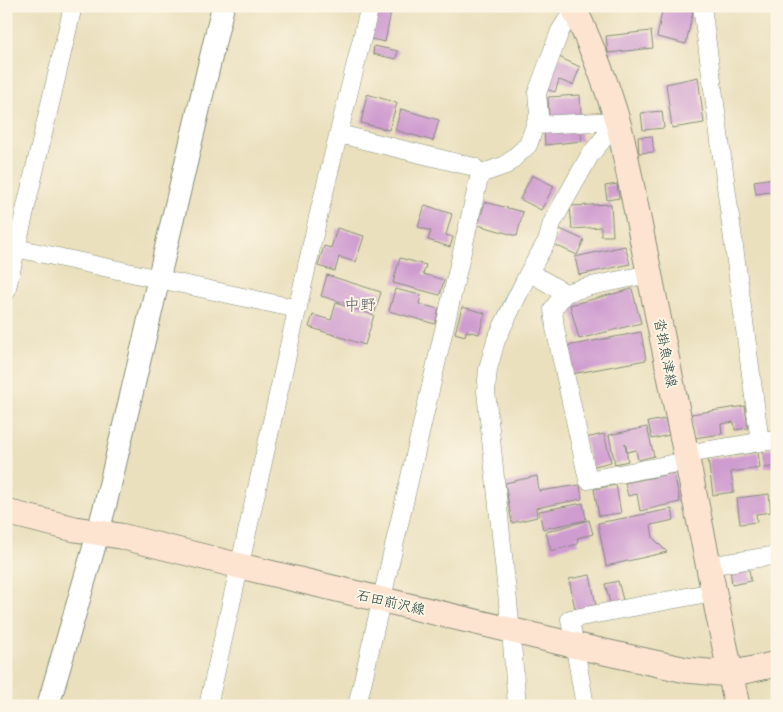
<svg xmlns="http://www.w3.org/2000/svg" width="783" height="712" font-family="Pangolin,'Klee One',sans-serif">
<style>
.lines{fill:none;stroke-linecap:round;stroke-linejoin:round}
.stream{stroke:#66bae2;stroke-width:5}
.building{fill:#cf9cd0}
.minor-casing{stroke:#848e79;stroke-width:19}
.tertiary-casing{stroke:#848e79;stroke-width:24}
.secondary-casing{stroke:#848e79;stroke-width:27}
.minor{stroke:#fff;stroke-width:18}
.tertiary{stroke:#fff;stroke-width:22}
.secondary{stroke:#fde4d0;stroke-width:25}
.labels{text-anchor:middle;stroke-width:4;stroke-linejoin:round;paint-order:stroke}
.street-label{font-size:14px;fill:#1f3d34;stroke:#fcf5e5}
.quarter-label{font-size:16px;fill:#5d5e6b;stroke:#fcf5e5}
</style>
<rect width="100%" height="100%" fill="#fcf5e5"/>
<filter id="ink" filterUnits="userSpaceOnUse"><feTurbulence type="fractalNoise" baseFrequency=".02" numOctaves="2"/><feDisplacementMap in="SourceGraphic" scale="10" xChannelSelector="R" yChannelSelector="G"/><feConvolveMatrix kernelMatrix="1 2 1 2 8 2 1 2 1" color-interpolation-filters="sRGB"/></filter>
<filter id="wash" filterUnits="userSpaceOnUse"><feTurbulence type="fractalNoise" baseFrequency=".0096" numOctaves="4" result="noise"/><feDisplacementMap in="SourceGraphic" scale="20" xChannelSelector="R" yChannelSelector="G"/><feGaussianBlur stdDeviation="1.12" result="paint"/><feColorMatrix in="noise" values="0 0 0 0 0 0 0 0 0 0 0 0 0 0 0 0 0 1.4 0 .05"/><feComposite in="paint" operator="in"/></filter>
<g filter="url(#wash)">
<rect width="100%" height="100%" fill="#eae0be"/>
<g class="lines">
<!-- stream -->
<path class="stream" d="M492 330 499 309 518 275"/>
</g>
<g id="blocks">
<!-- building -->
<path class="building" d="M377 6H392L385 42 371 39Z
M663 6H671L693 11 686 44 657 37Z
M651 31 653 48 608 53 606 36Z
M374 46 398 51 396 59 373 54Z
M559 57 580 67 573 85 559 80 555 92 546 89Z
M698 77 704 123 672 128 666 84Z
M367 94 397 103 389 130 361 123Z
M580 95 581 116 549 118 548 97Z
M401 109 439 120 433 141 395 130Z
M662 111 664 128 643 130 641 113Z
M580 125 582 141 545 145 544 129Z
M652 136 654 152 639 153 638 137Z
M777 168V191L756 194 754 181 773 178 772 169Z
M532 175 554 186 541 210 520 199Z
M617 184 619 198 607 200 605 186Z
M485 202 523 212 517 236 478 225Z
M611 204 613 236H601V227L572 229 570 206Z
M425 205 452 214 446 235 453 237 450 247 428 240 431 231 418 227Z
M337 228 364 236 356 262 339 257 335 271 318 266 324 246 331 248Z
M560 229 584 240 577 255 553 244Z
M625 246 630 264 579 275 575 257Z
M400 258 426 265 423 274 444 280 440 295 393 283Z
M327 275 381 292 375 312 321 296Z
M395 289 421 295 419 304 439 309 435 324 389 311Z
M632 289 641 323 579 339 570 305Z
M336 303 374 315 365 345 309 327 313 315 331 320Z
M462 307 485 313 479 334 466 331 465 336 455 333Z
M641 332 646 360 572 374 567 346Z
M745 406 748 428 735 430 734 422 721 424 722 434 694 438 691 414Z
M665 419 669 435 652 439 648 422Z
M647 427 654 456 638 460 636 450 627 452 625 443 628 461 615 464 609 435Z
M604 434 611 462 591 467 585 438Z
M777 448V466L765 468 763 450Z
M758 452 760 468 731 472 734 492 713 495 708 459Z
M674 473 680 502 640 511 637 494 628 496 625 483Z
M537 476 539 491 580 485 582 499 536 508 537 517 512 523 505 483Z
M616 485 621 513 599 516 594 489Z
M769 494 771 512 756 514 757 522 740 524 737 498Z
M583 503 586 520 543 529 539 511Z
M672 509 674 520 651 525 653 538 667 552 606 566 598 523Z
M589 520 593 534 577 538 578 544 551 551 546 532Z
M748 564 751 581 732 585 730 568Z
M590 575 596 605 575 609 569 579Z
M618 581 623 600 610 603 605 584Z"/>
</g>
</g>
<g filter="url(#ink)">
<use href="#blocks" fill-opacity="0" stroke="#848e79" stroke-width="1"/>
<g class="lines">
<defs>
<path id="minor" d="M618 121 590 155 552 223 548 239 529 272 565 293 591 286 650 274
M536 125 618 121
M339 134 474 167 480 174
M16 248 298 309
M6 292 73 6
M565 293 553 309 555 328 588 480 687 461
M760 442 777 440
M686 454 760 442 702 6
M708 566 777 555
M208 706 318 217 370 6
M357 706 480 174 506 165 528 145 539 114 537 93 560 31 574 9
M517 706 511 631 486 391 488 369 496 340 529 272
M585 706 570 619 713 592"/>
<path id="tertiary" d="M48 706 93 551 106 502 223 6"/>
<path id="secondary" d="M573 6C593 49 611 93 622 139L737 706
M6 512 75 529 120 536 240 566 573 645 686 670 730 674 777 664"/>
</defs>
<!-- minor casing -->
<use href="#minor" class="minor-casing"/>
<!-- tertiary casing -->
<use href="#tertiary" class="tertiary-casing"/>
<!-- secondary casing -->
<use href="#secondary" class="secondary-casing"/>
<!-- minor -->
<use href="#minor" class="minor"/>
<!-- tertiary -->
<use href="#tertiary" class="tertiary"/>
<!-- secondary -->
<use href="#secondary" class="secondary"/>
</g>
</g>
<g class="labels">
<!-- street labels -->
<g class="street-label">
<text transform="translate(666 353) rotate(79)" y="5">沓掛魚津線</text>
<text transform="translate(391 602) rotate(13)" y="5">石田前沢線</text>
</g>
<!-- quarter labels -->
<g class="quarter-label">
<text x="360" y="310">中野</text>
</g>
</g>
<!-- margin -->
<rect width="783" height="712" fill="none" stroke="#fcf5e5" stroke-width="25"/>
</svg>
